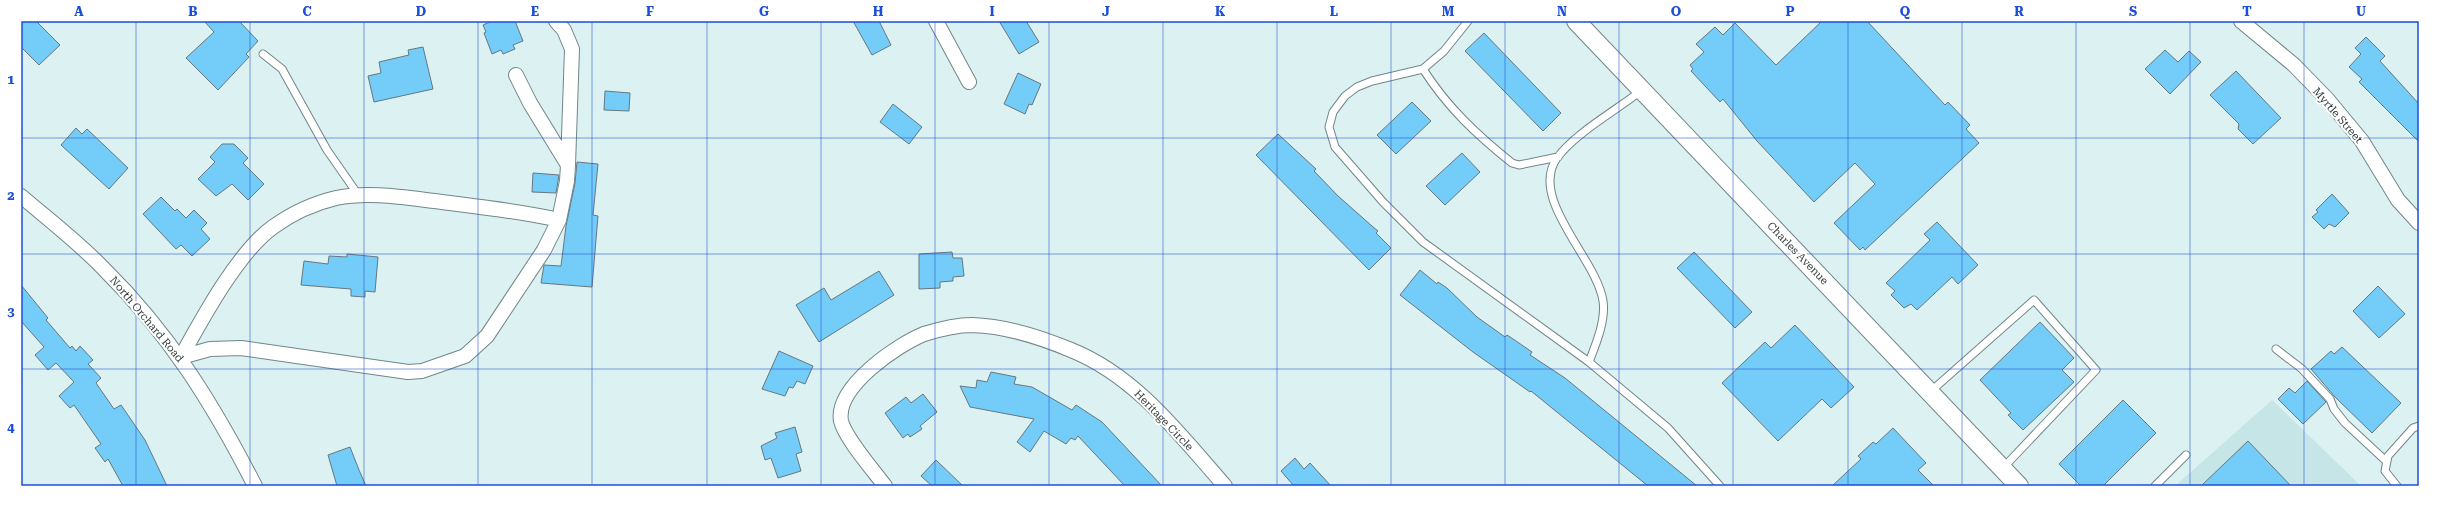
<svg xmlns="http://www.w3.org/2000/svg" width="2440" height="507" font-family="'Roboto Serif',serif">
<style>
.built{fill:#c6e5e6}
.building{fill:#74ccf8;stroke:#677780}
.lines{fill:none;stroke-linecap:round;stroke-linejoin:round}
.service-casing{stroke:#718687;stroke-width:9}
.minor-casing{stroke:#718687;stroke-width:16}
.tertiary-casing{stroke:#718687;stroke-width:20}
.service{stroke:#fff;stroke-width:7}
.minor{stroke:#fff;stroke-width:14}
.tertiary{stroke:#fff;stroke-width:18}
.grid{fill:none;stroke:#1d4ed8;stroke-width:1;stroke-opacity:0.55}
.labels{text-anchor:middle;stroke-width:4;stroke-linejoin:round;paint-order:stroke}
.street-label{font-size:11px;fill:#343d3d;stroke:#fff}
.neatline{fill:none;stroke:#1d4ed8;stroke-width:1.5}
.grid-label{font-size:13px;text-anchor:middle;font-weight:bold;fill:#1d4ed8}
</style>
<rect width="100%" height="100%" fill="#dbf1f2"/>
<!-- built -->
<path class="built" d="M2272 400 2361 486H2175Z"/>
<!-- building -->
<path class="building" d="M21 21H36L60 45 39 65 21 47Z
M204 21H239L258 41 246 54 249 57 218 90 186 58 214 32Z
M492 21H515L523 41 513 45 515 49 503 54 501 50 492 54 484 33 486 32 483 25Z
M853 21H879L891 45 872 55Z
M999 21H1026L1039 42 1019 54Z
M1822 21H1867L1945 105 1948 102 1970 125 1966 129 1979 143 1865 250 1863 247 1860 250 1834 223 1875 184 1855 163 1814 202 1757 141 1723 99 1720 102 1691 71 1693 69 1690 65 1704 52 1696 44 1715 27 1723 35 1735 23 1776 65Z
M1484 33 1561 113 1543 131 1465 51Z
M2366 37 2385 56 2380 61 2419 104V142L2359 82 2362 79 2349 67 2361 54 2355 48Z
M423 47 433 89 374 102 368 76 381 73 379 62 409 55 408 50Z
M2165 50 2178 62 2189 51 2201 62 2170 94 2145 69Z
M2236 71 2281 118 2253 144 2238 129 2239 124 2210 95Z
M1018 73 1041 84 1032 105 1029 104 1025 114 1004 104Z
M605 91 630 93 629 111 604 110Z
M1412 102 1431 121 1396 154 1377 135Z
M893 104 922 127 909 144 880 122Z
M76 128 82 134 87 129 128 168 109 189 61 145Z
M1278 134 1316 169 1314 171 1338 196 1372 226 1378 231 1376 233 1391 248 1369 270 1256 155Z
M222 144H234L248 158 243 163 264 184 248 200 232 184 216 196 198 179 215 162 210 157Z
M1462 153 1480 172 1445 205 1426 186Z
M577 162 598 164 593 215 598 216 592 287 541 283 544 265 561 266 566 226 575 183Z
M533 173 559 175 556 193 532 192Z
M2332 194 2349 213 2335 227 2329 224 2324 229 2312 217 2318 212 2316 210Z
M161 197 175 211 177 209 186 218 194 210 207 223 201 229 210 239 192 256 181 245 176 249 143 214Z
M1937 222 1978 265 1958 284 1952 277 1917 310 1911 304 1904 308 1891 295 1895 291 1886 283 1930 240 1924 234Z
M952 252 953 258H962L964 276 953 277V281L940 282V288L919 289V254Z
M1694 252 1752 312 1735 328 1677 268Z
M347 254 378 257 375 292 365 291V297L351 296V289L301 285 304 261 328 264 329 256 347 257Z
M1420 270 1437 284 1438 282 1447 288 1477 317 1505 337 1507 335 1516 341 1532 352 1530 355 1565 378 1697 486H1648L1531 391 1530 392 1473 352 1400 295Z
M879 271 894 295 819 342 796 305 824 288 831 300Z
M21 285 48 318 46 320 70 348 72 346 76 351 80 346 93 360 88 364 101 378 96 383 114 409 121 405 145 440 167 486H123L108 459 105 462 95 448 101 444 74 405 70 408 59 396 74 382 56 363 48 370 35 355 44 347 21 321Z
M2378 286 2405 314 2379 338 2353 311Z
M2040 322 2074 358 2062 370 2074 382 2023 430 2008 415 2011 413 1980 380Z
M1795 325 1854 387 1831 408 1822 399 1778 441 1722 383 1765 342 1771 348Z
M2342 347 2401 403 2372 433 2335 397 2311 369 2331 351 2334 354Z
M779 351 813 366 805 384 797 381 793 388 789 387 785 396 762 389Z
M991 372 1016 377 1014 384 1032 387 1072 410 1076 405 1102 422 1162 486H1125L1078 436 1075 440 1071 438 1066 444 1044 431 1030 452 1017 442 1034 419 970 407 960 386 976 388 977 380 987 382Z
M2307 381 2326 402 2303 424 2278 399 2289 388 2295 393Z
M923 394 937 412 920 426 922 429 910 437 908 434 903 438 885 413 906 397 911 403Z
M2123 400 2156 433 2103 486H2081L2059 464Z
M795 427 802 452 796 454 801 471 778 478 771 458 765 460 761 446 777 438 775 433Z
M1893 428 1926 463 1918 470 1934 486H1832L1861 459 1858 456 1873 442 1876 444Z
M2248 441 2291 486H2201Z
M350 447 359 470 366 486H337L328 455Z
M1295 458 1304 469 1310 463 1331 486H1294L1281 471Z
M936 460 963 486H932L921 476Z"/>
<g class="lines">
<defs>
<path id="service" d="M1468 21 1444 51 1423 69 1372 81 1357 87 1345 96 1333 112 1329 127 1335 147 1383 202 1423 242 1589 362 1668 428 1720 486
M263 54 282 69 327 150 359 196
M1423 69C1447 107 1477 135 1512 163L1519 165 1558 157
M2276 349 2302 369 2330 399 2334 409 2345 423 2386 461
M1589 362C1596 344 1606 320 1603 301 1597 259 1528 199 1557 158 1575 133 1617 110 1642 90
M1930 392 2034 300 2096 370 2003 468
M2155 486 2186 455
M2397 486 2385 471 2388 456 2413 428 2419 426"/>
<path id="minor" d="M556 21 564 30 572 49 568 165
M936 21 969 82
M2241 21 2294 65 2328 100 2362 141 2398 200 2419 223
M21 196C48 219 78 242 103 268 169 333 213 404 255 486
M181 357 210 349 241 348 408 372 422 371 465 356 487 336 544 250 559 220 567 181 568 165 530 103 516 75
M181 357C202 319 238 252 273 227 291 214 315 203 336 198 371 191 407 198 442 202 481 207 520 211 559 220
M885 486C874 471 845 438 841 421 835 387 897 345 924 334 937 330 958 325 972 325 1005 326 1040 337 1071 350 1136 376 1180 435 1225 486"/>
<path id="tertiary" d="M1576 21 2019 486"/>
</defs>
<!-- service casing -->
<use href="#service" class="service-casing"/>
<!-- minor casing -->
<use href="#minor" class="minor-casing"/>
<!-- tertiary casing -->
<use href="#tertiary" class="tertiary-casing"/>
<!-- service -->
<use href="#service" class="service"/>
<!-- minor -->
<use href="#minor" class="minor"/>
<!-- tertiary -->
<use href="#tertiary" class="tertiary"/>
</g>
<!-- grid -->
<path class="grid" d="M136 21V486M250 21V486M364 21V486M478 21V486M592 21V486M707 21V486M821 21V486M935 21V486M1049 21V486M1163 21V486M1277 21V486M1391 21V486M1505 21V486M1619 21V486M1733 21V486M1848 21V486M1962 21V486M2076 21V486M2190 21V486M2304 21V486M21 138H2419M21 254H2419M21 369H2419"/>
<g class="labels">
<!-- street labels -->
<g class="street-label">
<text transform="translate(2338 115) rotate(49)" y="4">Myrtle Street</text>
<text transform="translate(1798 253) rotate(46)" y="4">Charles Avenue</text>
<text transform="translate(147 319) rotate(50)" y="4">North Orchard Road</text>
<text transform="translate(1164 420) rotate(46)" y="4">Heritage Circle</text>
</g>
</g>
<!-- border -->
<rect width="2440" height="507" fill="none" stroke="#ffffff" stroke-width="44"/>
<rect x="22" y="22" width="2396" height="463" class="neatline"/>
<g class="grid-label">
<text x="79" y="16">A</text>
<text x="193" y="16">B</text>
<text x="307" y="16">C</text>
<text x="421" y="16">D</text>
<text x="535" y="16">E</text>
<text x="650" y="16">F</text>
<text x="764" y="16">G</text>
<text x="878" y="16">H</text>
<text x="992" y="16">I</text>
<text x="1106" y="16">J</text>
<text x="1220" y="16">K</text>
<text x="1334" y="16">L</text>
<text x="1448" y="16">M</text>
<text x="1562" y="16">N</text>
<text x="1676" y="16">O</text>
<text x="1790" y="16">P</text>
<text x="1905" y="16">Q</text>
<text x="2019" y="16">R</text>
<text x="2133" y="16">S</text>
<text x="2247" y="16">T</text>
<text x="2361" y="16">U</text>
<text x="11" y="84">1</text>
<text x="11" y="200">2</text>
<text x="11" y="316">3</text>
<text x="11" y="432">4</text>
</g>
</svg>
